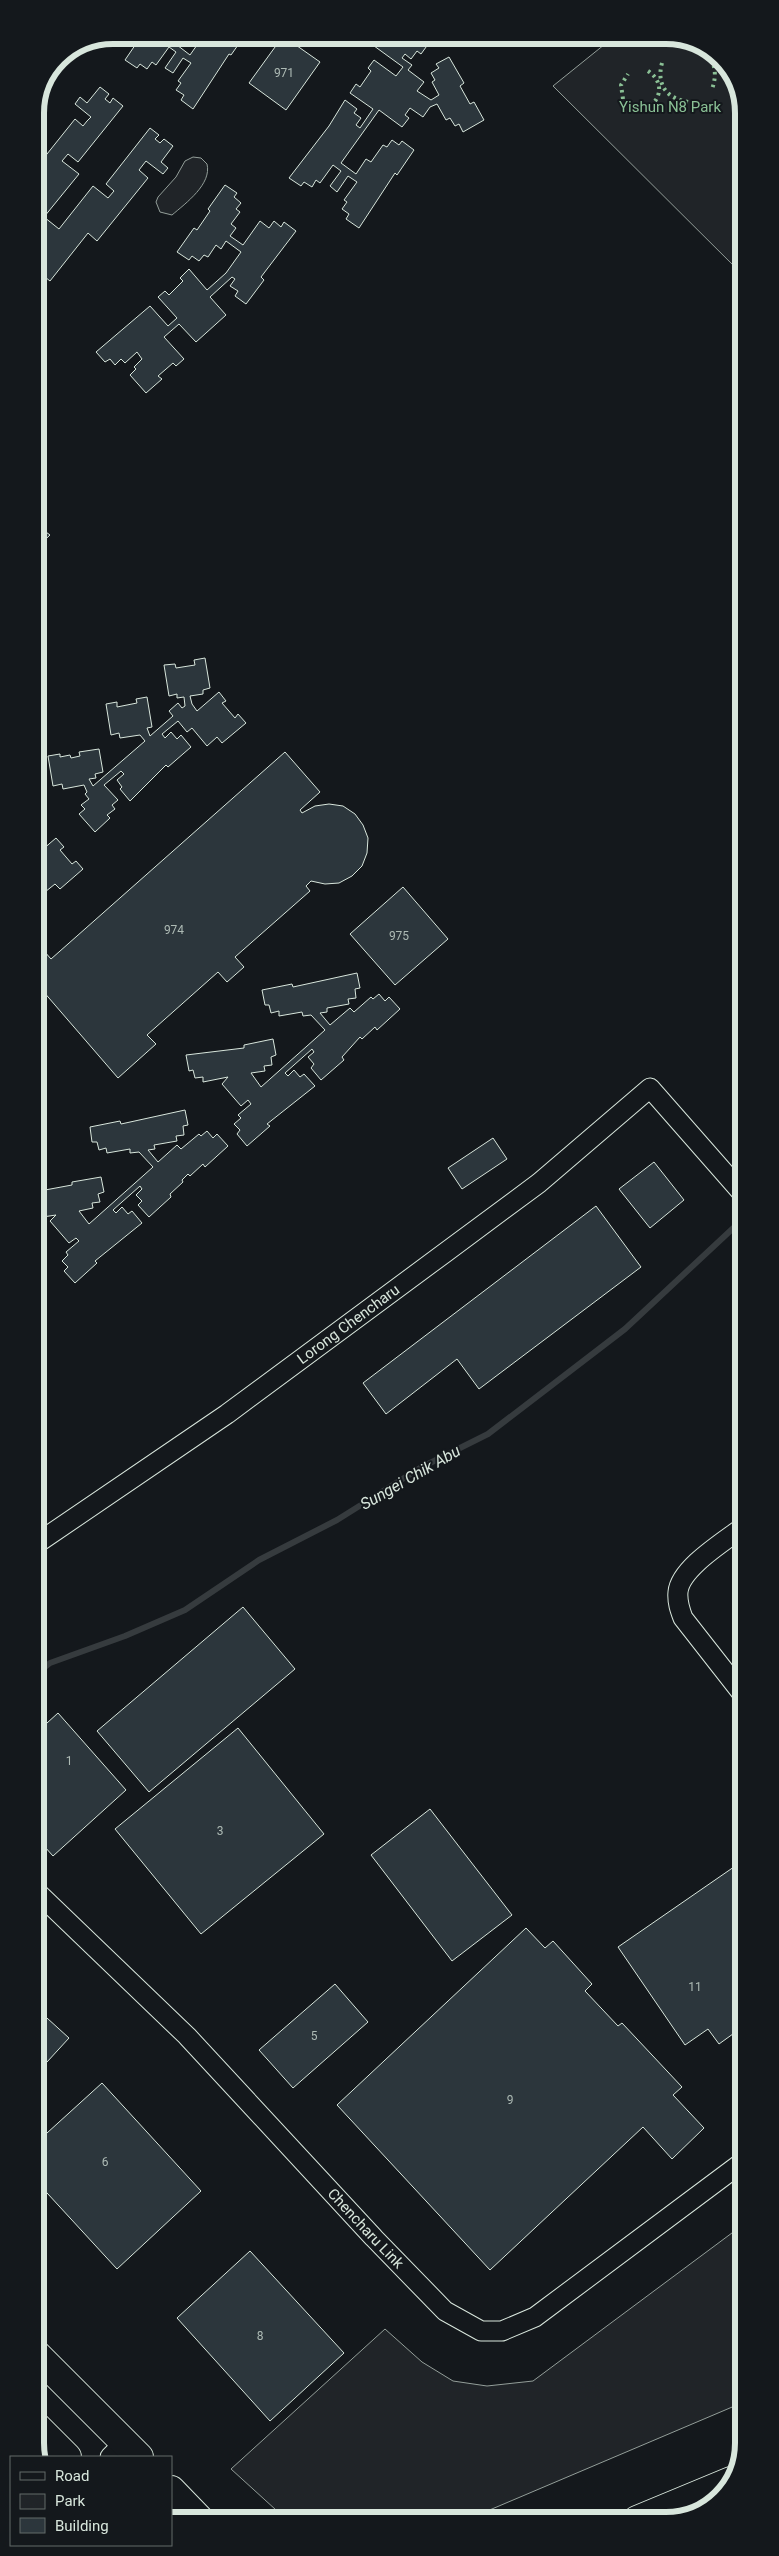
<svg xmlns="http://www.w3.org/2000/svg" width="779" height="2556" font-family="Roboto,sans-serif">
<style>
.green{fill:#202428;stroke:#939e99}
.lines{fill:none;stroke-linecap:round;stroke-linejoin:round}
.stream{stroke:#363b3e;stroke-width:6}
.building{fill:#2c363c;stroke:#d8e6dc}
.street-casing{stroke:#d8e6dc;stroke-width:21}
.primary-casing{stroke:#d8e6dc;stroke-width:30}
.street{stroke:#14181c;stroke-width:19}
.primary{stroke:#14181c;stroke-width:28}
.hedge{stroke:#8ac095;stroke-width:4;stroke-dasharray:2.5 4;stroke-linecap:butt}
.labels{text-anchor:middle;stroke-width:4;stroke-linejoin:round;paint-order:stroke}
.number-label{font-size:12px;fill:#adbab4}
.park-label{font-size:15px;fill:#8ac095;stroke:#14181c}
.street-label{font-size:15px;fill:#d8e6dc;stroke:#14181c}
.water-label{font-size:16px;font-style:italic;fill:#d8e6dc;stroke:#14181c}
.rim{fill:none;stroke:#d8e6dc;stroke-width:6}
</style>
<rect width="100%" height="100%" fill="#14181c"/>
<!-- green -->
<path class="green" d="M615 36H676L718 55 742 97 743 275 553 86Z
M193 157 201 158 207 164C212 184 186 203 172 215L160 212 156 202 158 197 176 177 185 161Z
M744 2224V2402L466 2520H287L231 2469 385 2329 422 2362 453 2381 487 2386 533 2381Z"/>
<g class="lines">
<!-- stream -->
<path class="stream" d="M36 1674 50 1663 125 1636 185 1610 259 1560 337 1520 420 1468 488 1434 625 1329 743 1219"/>
</g>
<!-- building -->
<path class="building" d="M142 35H184L177 45 190 55 204 35H245L231 55 229 54 193 109 181 100 184 95 176 90 181 83 178 81 191 63 183 58 173 73 165 68 176 52 169 47 156 65 152 62 147 69 140 64 137 68 125 60Z
M359 35H419L429 43 421 54 417 51 411 59 405 54 402 58 412 65 408 70 424 82 417 91 431 100 439 95 432 82 435 80 431 73 439 68 436 64 449 57 464 83 460 86 470 104 474 102 484 120 463 132 459 124 455 126 450 118 446 120 437 104 430 107 423 117 410 108 405 115 409 118 402 127 379 110 341 163 356 174 366 159 371 162 383 145 387 147 392 140 399 145 402 141 414 150 397 175 395 173 359 228 346 219 349 214 342 209 347 202 344 200 357 182 348 176 337 192 330 186 341 171 333 165 320 183 316 180 312 187 304 182 301 186 289 178 329 126 345 100 357 109 354 113 361 118 356 125 360 128 373 109 350 93 356 84 360 87 371 71 368 68 374 60 396 76 403 67Z
M283 36 320 62 286 110 249 83Z
M100 87 109 94 105 99 110 103 113 98 123 106 78 162 68 154 62 161 79 174 44 217 59 229 93 186 108 198 114 191 106 184 150 128 159 135 155 139 160 143 164 139 173 146 161 162 168 168 163 174 146 161 139 170 148 178 97 241 88 233 50 281 35 269V169L75 119 83 126 87 121 91 117 75 104 80 97 87 103Z
M225 185 237 193 234 197 241 203 236 209 240 212 231 224 236 228 230 236 243 245 260 221 269 228 274 221 281 227 284 222 296 231 261 277 264 280 246 304 235 296 238 291 230 286 235 279 232 277 210 297 226 315 196 342 179 324 164 337 184 359 176 366 173 363 158 376 162 379 146 393 130 375 136 369 134 367 142 359 137 352 125 363 121 359 115 365 110 359 105 362 96 352 150 306 168 326 177 318 158 297 165 291 169 295 183 281 180 278 189 269 207 290 226 273 241 252 226 241 221 249 216 245 208 257 204 255 199 261 192 256 189 260 177 252 194 228 197 230 210 211 208 209Z
M35 524 50 535 35 549Z
M205 658 210 688 203 690V694L190 696 192 704 197 711 219 692 226 701 222 703 235 718 238 714 246 723 222 743 217 737 207 746 192 728 187 732 178 721 162 734 165 738 171 732 177 739 181 735 191 747 168 767 166 765 130 801 120 789 122 787 117 780 124 774 121 771 104 785 118 800 112 805 115 809 107 815 110 818 95 832 79 814 85 809 81 805 89 799 85 794 87 792 84 785 63 789 62 784 53 786 48 756 60 754V757L70 755 71 758 80 756 79 752 99 749 103 772 95 774 96 778 89 779 93 786 145 741 140 735 120 738 119 733 111 735 106 704 117 702V707L137 703 136 699 147 697 152 727 147 728 150 736 173 716 169 711 178 703 182 708 185 706 184 697 177 698V694L169 696 164 665 175 664 176 668 195 665 194 660Z
M285 752 320 792 300 810 302 813 315 806 329 804 343 806 355 814 363 825 368 838 367 853 362 866 352 876 339 883 325 884 311 881 306 886 310 891 235 957 244 967 227 982 218 972 147 1035 156 1044 118 1078 36 983V958L44 951 51 959Z
M42 813 46 837 38 838 39 843H35V814Z
M56 838 64 847 60 850 72 864 76 861 83 869 60 889 55 884 45 892 36 881 35 856Z
M403 887 448 939 395 985 350 934Z
M357 973 360 988 355 989 356 998 348 999 349 1004 327 1008V1012L320 1013 330 1025 350 1008 354 1012 371 997 373 999 379 994 385 1001 389 997 400 1009 377 1030 375 1027 362 1039 360 1037 342 1057 344 1060 321 1080 311 1068 314 1064 308 1057 314 1052 312 1049 285 1073 288 1076 294 1070 300 1077 304 1074 315 1086 267 1124 270 1126 247 1146 237 1134 240 1130 234 1124 241 1118 238 1115 251 1104 248 1100 241 1106 222 1084 228 1077 203 1082V1077L195 1078 193 1070 189 1071 186 1055 244 1048V1045L273 1039 276 1055 271 1057 272 1065 264 1066 265 1071 251 1073 261 1087 325 1030 311 1015 303 1016 302 1012 279 1016V1011L271 1013 269 1005H265L262 990 292 984 293 987Z
M185 1110 188 1125 183 1126 184 1135 176 1136 177 1141 154 1145 155 1149 148 1150 158 1162 177 1145 181 1149 199 1134 201 1136 207 1131 213 1138 217 1134 228 1146 205 1167 203 1164 190 1176 188 1174 182 1180 183 1182 170 1194 171 1197 149 1217 138 1205 142 1201 136 1195 142 1189 140 1186 113 1210 116 1213 122 1207 128 1214 132 1211 142 1223 95 1261 97 1263 75 1283 64 1271 68 1267 62 1261 68 1255 66 1252 79 1241 76 1238 69 1243 50 1221 56 1215 36 1218V1188L44 1187 45 1190 72 1185V1182L101 1177 104 1192 98 1194 100 1202 92 1203 93 1208 79 1211 89 1224 153 1167 139 1152 130 1153V1149L107 1153 106 1148 99 1150 97 1142H92L90 1127 120 1121 121 1124Z
M493 1138 507 1159 462 1189 448 1168Z
M654 1162 684 1200 650 1228 619 1189Z
M596 1206 641 1267 479 1389 457 1359 386 1414 363 1383Z
M243 1607 295 1669 149 1792 97 1731Z
M58 1713 126 1790 53 1856 36 1837V1733Z
M238 1728 324 1834 201 1934 115 1829Z
M430 1809 512 1915 452 1961 371 1855Z
M744 1860V2026L719 2044 708 2029 685 2045 618 1947Z
M526 1928 545 1948 553 1941 592 1984 585 1991 618 2026 622 2023 682 2087 673 2095 704 2128 672 2159 643 2127 490 2270 337 2105Z
M335 1984 368 2022 293 2088 259 2050Z
M36 2008 69 2038 36 2074Z
M102 2083 201 2191 117 2269 36 2181V2143Z
M250 2251 344 2353 270 2421 177 2318Z"/>
<g class="lines">
<defs>
<g id="street">
<path d="M743 1527C725 1541 680 1568 678 1592 677 1602 680 1610 683 1618L744 1696"/>
<path id="s1" d="M36 1544 227 1414 446 1252 539 1183 650 1088 743 1194"/>
<path id="s2" d="M36 1891 187 2036 374 2238 445 2311 481 2331H502L535 2317 744 2161"/>
<path d="M110 2457 125 2442"/>
</g>
<path id="primary" d="M36 2354 139 2457
M37 2427 67 2457
M171 2490 201 2521
M637 2520 731 2481"/>
</defs>
<!-- street casing -->
<use href="#street" class="street-casing"/>
<!-- primary casing -->
<use href="#primary" class="primary-casing"/>
<!-- street -->
<use href="#street" class="street"/>
<!-- primary -->
<use href="#primary" class="primary"/>
<!-- hedge -->
<path class="hedge" d="M683 46C708 46 721 65 712 89
M662 63C656 85 667 99 689 102
M648 71C662 80 663 96 650 106
M623 99 621 85 628 74"/>
</g>
<g class="labels">
<!-- number labels -->
<g class="number-label">
<text x="284" y="77">971</text>
<text x="174" y="934">974</text>
<text x="399" y="940">975</text>
<text x="69" y="1765">1</text>
<text x="220" y="1835">3</text>
<text x="695" y="1991">11</text>
<text x="314" y="2040">5</text>
<text x="510" y="2104">9</text>
<text x="105" y="2166">6</text>
<text x="260" y="2340">8</text>
</g>
<!-- park labels -->
<g class="park-label">
<text x="670" y="112">Yishun N8 Park</text>
</g>
<!-- street labels -->
<g class="street-label">
<text dy="5" stroke="none"><textPath href="#s1" startOffset="382">Lorong Chencharu</textPath></text>
<text dy="5" stroke="none"><textPath href="#s2" startOffset="472">Chencharu Link</textPath></text>
</g>
<!-- water labels -->
<g class="water-label">
<text transform="translate(410 1477) rotate(-30)" y="6">Sungei Chik Abu</text>
</g>
</g>
<!-- crop -->
<path d="M0 0H779V2556H0ZM113 44H666A69 69 0 0 1 735 113V2443A69 69 0 0 1 666 2512H113A69 69 0 0 1 44 2443V113A69 69 0 0 1 113 44Z" fill="#14181c" fill-rule="evenodd"/>
<path class="rim" d="M113 44H666A69 69 0 0 1 735 113V2443A69 69 0 0 1 666 2512H113A69 69 0 0 1 44 2443V113A69 69 0 0 1 113 44Z"/>
<!-- legend -->
<rect x="10" y="2456" width="162" height="90" fill="#14181c" stroke="#626a69"/>
<rect x="20" y="2472" width="25" height="8" fill="#14181c" stroke="#626a69"/>
<text x="55" y="2481" font-size="15" fill="#d8e6dc">Road</text>
<rect x="20" y="2494" width="25" height="15" fill="#202428" stroke="#626a69"/>
<text x="55" y="2506" font-size="15" fill="#d8e6dc">Park</text>
<rect x="20" y="2518" width="25" height="15" fill="#2c363c" stroke="#626a69"/>
<text x="55" y="2531" font-size="15" fill="#d8e6dc">Building</text>
</svg>
